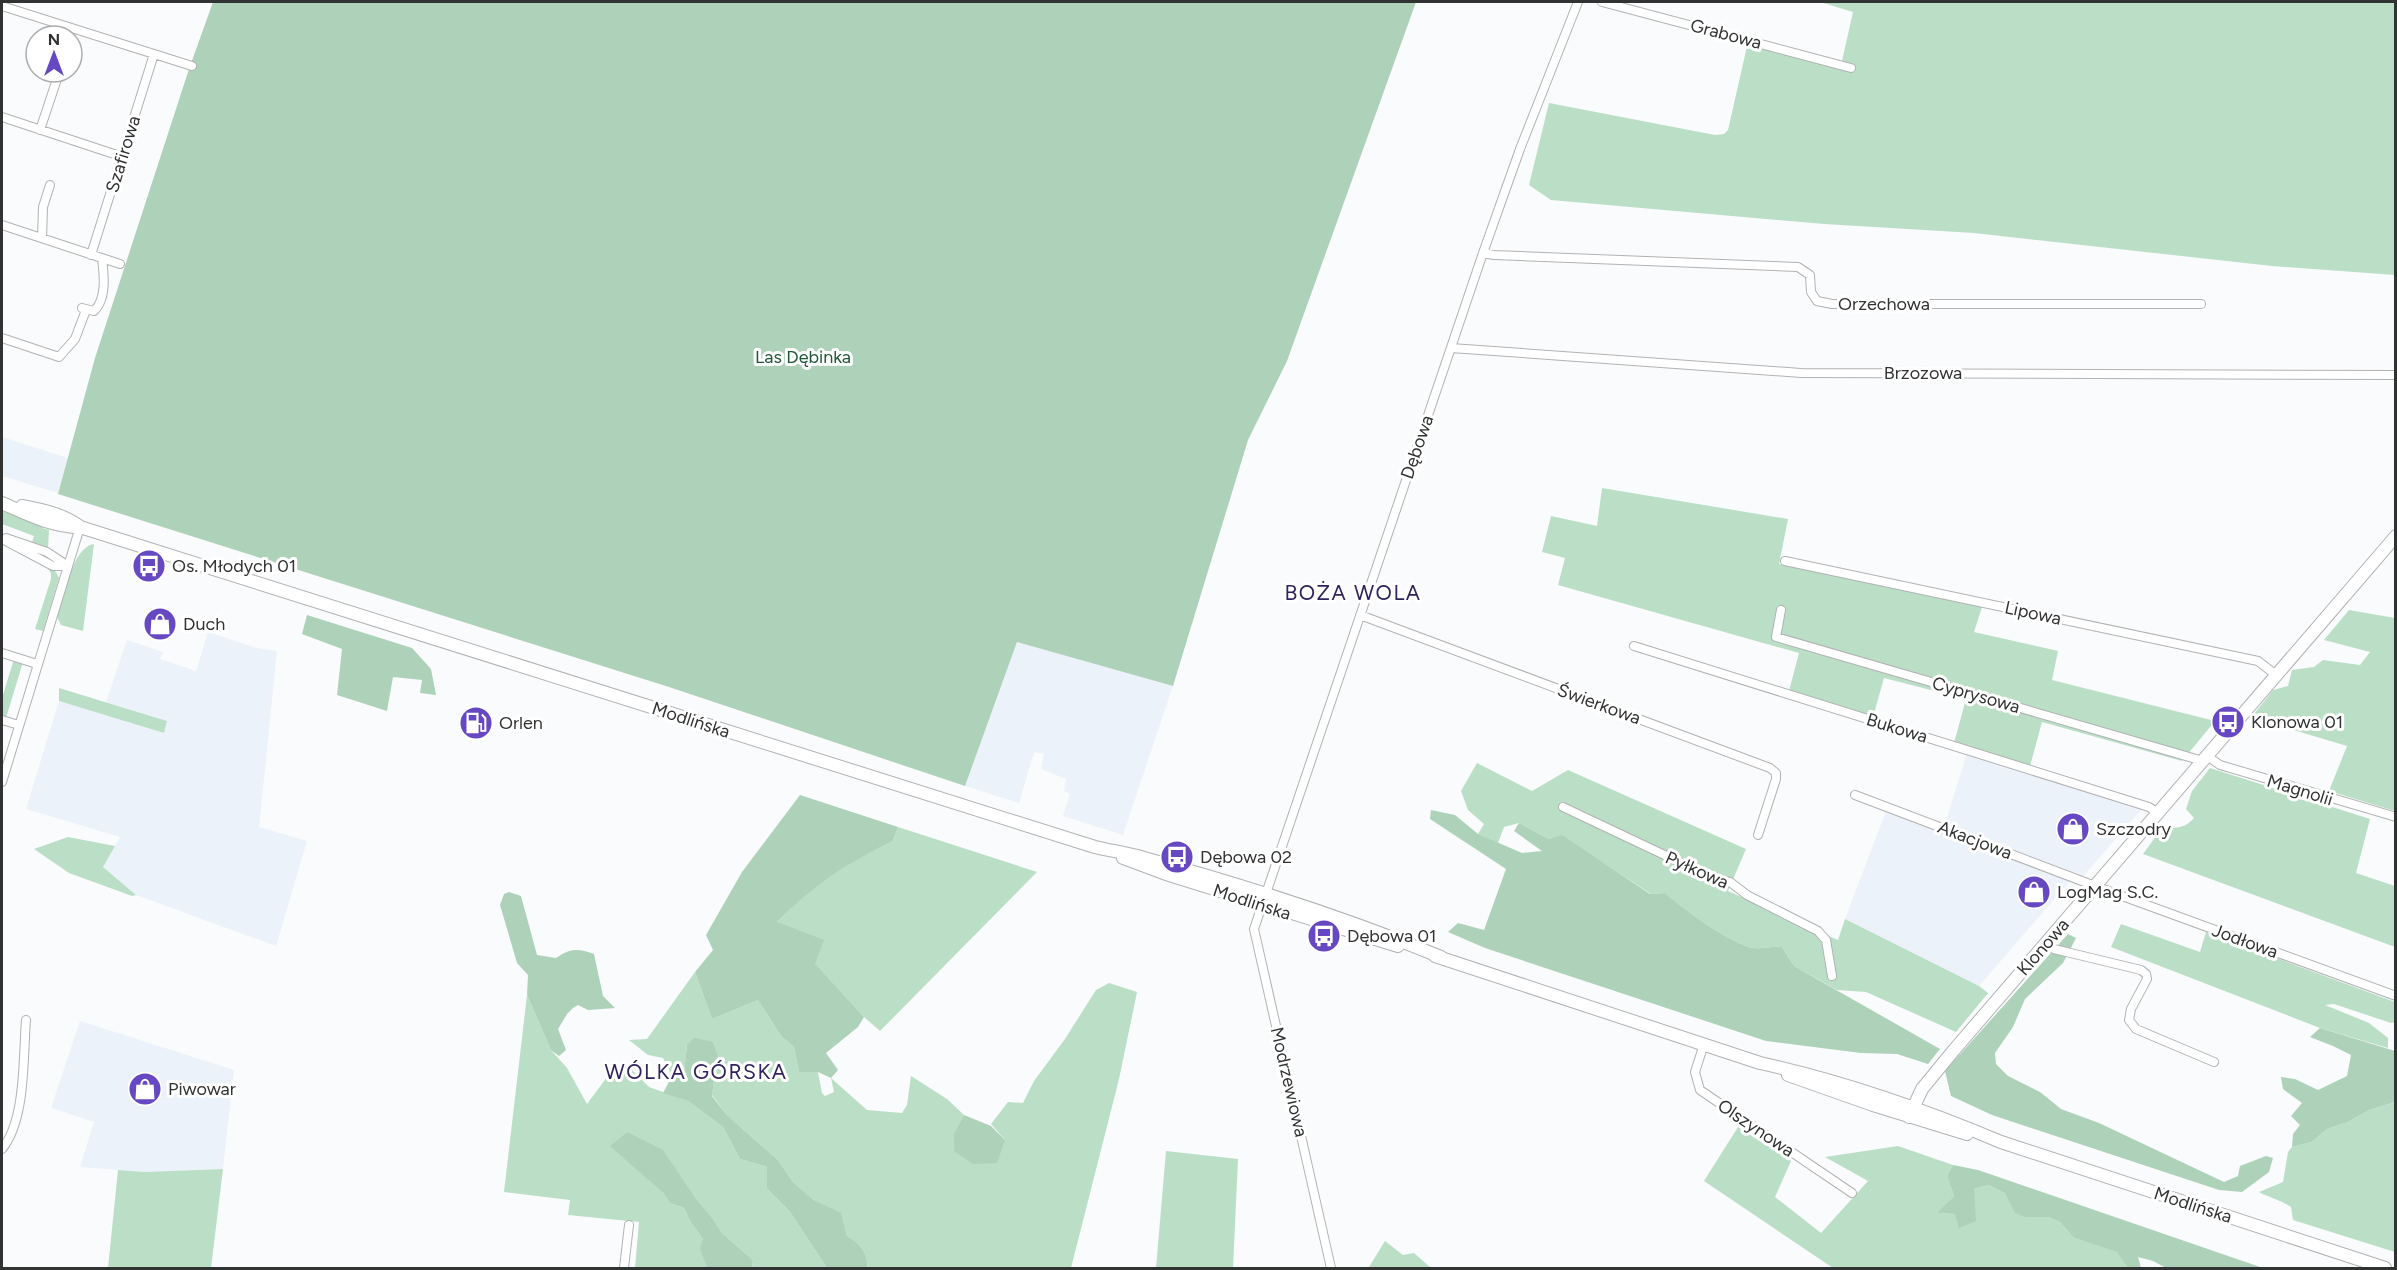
<svg xmlns="http://www.w3.org/2000/svg" width="2397" height="1270" font-family="Figtree,sans-serif">
<style>
.built{fill:#ebf2f9}
.green{fill:#bbdec6}
.forest{fill:#aed1b9}
.lines{fill:none;stroke-linecap:round;stroke-linejoin:round}
.street-casing{stroke:#b1b2b3;stroke-width:10}
.secondary-casing{stroke:#b1b2b3;stroke-width:14}
.street{stroke:#fff;stroke-width:8}
.secondary{stroke:#fff;stroke-width:12}
.labels{text-anchor:middle;stroke-width:6;stroke-linejoin:round;paint-order:stroke}
.street-label{font-size:18px;fill:#313232;stroke:#fff}
.park-label{font-size:18px;fill:#1f5737;stroke:#fff}
.poi-label{font-size:18px;fill:#313232;stroke:#fff;text-anchor:start}
.quarter-label{font-size:21px;letter-spacing:1.5px;fill:#30235e;stroke:#fff}
</style>
<rect width="100%" height="100%" fill="#fafbfc"/>
<!-- built -->
<path class="built" d="M2 437 68 458 58 493 2 476Z
M208 632 257 648 277 651 259 827 307 841 276 946 136 895 103 867 120 837 26 809 59 701 164 733 167 721 106 702 127 640 163 652 160 659 196 671Z
M1017 642 1173 686 1123 835 1063 816 1070 794 1064 791 1066 779 1041 769 1044 754 1034 752 1019 803 965 786Z
M1967 753 2143 808 2083 876 1945 824Z
M1886 811 2070 881 1979 986 1845 919Z
M80 1021 234 1070 223 1169 145 1172 80 1167 94 1122 51 1108Z"/>
<!-- green -->
<path class="green" d="M1820 2H2395V275L2272 266 1974 233 1824 224 1551 200 1529 185 1549 103 1715 135 1724 134 1728 130 1748 42 1840 70 1853 12Z
M1602 488 1788 519 1779 564 1982 607 1974 632 2058 651 2052 680 2215 721 2182 761 2042 722 2030 766 1954 743 1966 699 1884 678 1873 717 1789 691 1799 653 1558 585 1565 558 1542 552 1551 516 1597 526Z
M2 510 43 523 42 528 49 530 48 549 32 542 34 536 2 524Z
M94 544 83 631 61 625 57 617C64 597 72 547 94 544Z
M47 567 56 572 59 578 43 631 35 629 51 579V573Z
M2349 610 2395 618V811L2329 791 2347 746 2263 721 2254 714 2273 690 2288 686 2292 670 2314 667 2323 660 2360 665 2370 652 2324 640Z
M14 659 23 662 6 718 2 717V698Z
M59 688 167 721 164 733 59 701Z
M1477 763 1532 791 1568 770 1746 849 1728 891 1838 940 1845 919 1979 986 1988 993 1956 1032 1866 992 1837 990 1794 966 1782 947C1773 946 1762 949 1754 948 1730 944 1684 909 1665 893L1651 894 1562 836 1549 839 1519 823 1504 827 1498 843 1478 834 1484 824 1468 810 1461 791Z
M2210 768 2370 819 2356 873 2395 886V947L2143 854 2162 828C2175 828 2185 829 2194 818L2186 809 2192 791Z
M898 827 1037 872 880 1031 864 1017 776 923 805 893 860 857 893 841Z
M68 837 115 846 103 867 136 895 132 896 69 873 34 849Z
M2121 924 2200 952 2206 932 2395 1002V1022L2391 1023 2334 1004 2325 1005 2369 1023 2388 1038V1048L2320 1028 2111 947Z
M695 972 712 1019 758 1000 781 1036 794 1047 799 1072H818L822 1093 825 1096 834 1092 831 1078 867 1110 902 1113 907 1105 911 1076 947 1099 964 1115 954 1133 1005 1140 991 1124 1008 1102 1023 1103 1034 1081 1065 1039 1096 990 1109 983 1137 992 1119 1079 1071 1268H867C869 1254 859 1242 847 1236L841 1214 814 1200 793 1182 778 1160 727 1115 712 1095 714 1081 710 1071 717 1058 713 1042 687 1045 684 1072 672 1076 663 1058 648 1055 629 1040 647 1039Z
M527 995 551 1050 567 1068 587 1104 613 1069 627 1065 649 1087 688 1101 723 1127 740 1159 767 1167V1189L790 1212 827 1268H752L753 1260 722 1233 711 1216 627 1132 611 1146 663 1193 670 1203 684 1208 690 1221 703 1239 707 1267 711 1268H635L639 1222 568 1215 570 1200 504 1192Z
M2395 1102V1252L2293 1220 2291 1207C2281 1200 2270 1198 2259 1192L2283 1182 2288 1152 2292 1147 2312 1142 2327 1129 2348 1122 2369 1110Z
M1738 1127 1791 1161 1775 1197 1821 1233 1868 1181 1825 1157 1898 1146 1953 1165 1947 1176 1954 1196 1938 1213 1955 1214 1974 1189 1988 1185 2005 1193 2025 1217H2048L2060 1222 2074 1238 2118 1252 2128 1268H1833L1704 1181Z
M1166 1151 1238 1159 1233 1268H1156Z
M223 1169 211 1268H108L118 1170 145 1172Z
M1385 1241 1403 1255 1414 1253 1431 1268H1372L1369 1267Z"/>
<!-- forest -->
<path class="forest" d="M213 2H1416L1287 361 1248 440 1173 686 1017 642 965 786 669 687 58 494 95 358 189 69Z
M307 615 412 648 431 669 436 695 420 693 422 680 393 677 387 711 337 695 342 649 302 634Z
M800 795 898 827 893 841C847 863 812 886 777 922L824 940 815 964 864 1017 858 1027 826 1053 838 1070 831 1078 818 1072H799L794 1047 781 1036 758 1000 712 1019 695 972 713 950 706 935 742 872Z
M1431 810 1455 815 1478 834 1522 853 1542 851 1514 831 1519 823 1549 839 1562 835 1650 894 1665 893C1684 909 1730 944 1754 948 1762 949 1773 946 1782 947L1794 966 1940 1049 1928 1064 1897 1054 1861 1053 1766 1041 1485 948 1448 932 1458 923 1484 930 1506 869 1430 819Z
M509 892 521 896 537 955 556 958C570 948 578 948 594 954L603 996 615 1008 588 1010 578 1005 573 1008 567 1014 558 1029 566 1050 559 1056 551 1050 527 995 528 975 517 963 500 905 504 894Z
M2068 934 2076 938 2063 963 2025 999 2013 1027 1995 1053 1996 1064 2008 1076 2040 1092 2061 1109 2099 1123 2224 1182 2238 1176 2240 1166 2266 1156 2273 1158 2269 1172 2242 1192 2219 1190 1992 1115 1951 1096 1945 1071Z
M2320 1028 2395 1051V1102L2369 1110 2348 1122 2327 1129 2312 1142 2292 1147 2293 1134 2300 1125 2291 1116 2302 1103 2283 1089 2281 1077 2295 1079 2318 1090 2347 1076 2351 1055 2333 1046 2310 1037Z
M694 1038 713 1042 720 1063 710 1071 714 1081 712 1096 727 1115 778 1160 793 1182 814 1200 841 1213 847 1236C859 1242 869 1254 867 1268H827L790 1212 767 1189V1167L740 1159 723 1127 688 1101 663 1093 672 1076 684 1072 687 1045Z
M964 1115 991 1126 1005 1140 997 1163 973 1164 954 1151V1133Z
M627 1132 663 1150 698 1202 711 1216 722 1233 753 1260 752 1268 707 1267 700 1249 703 1239 690 1221 684 1208 670 1203 663 1193 610 1146Z
M1953 1165 1978 1170 2263 1268H2166L2153 1261 2138 1257 2141 1268H2128L2117 1252 2074 1238 2060 1222 2048 1217H2025L2015 1213 2005 1193 1988 1185 1974 1189 1976 1221 1959 1228 1955 1214 1937 1213 1954 1196 1947 1176Z"/>
<g class="lines">
<defs>
<path id="street" d="M1602 2 1851 68
M2 6 192 66
M2 117 123 157
M40 130 59 73
M2 225 120 264
M42 238 43 207 50 185
M1483 253 1494 255 1798 267 1810 275 1811 292 1817 301 1832 304H2201
M91 255 154 54
M82 308 94 311C107 299 104 275 102 258
M2 338 59 357 75 339 86 310
M1451 348 1801 373 2396 375
M6 538 47 552 68 566
M2 539 53 566H68
M1785 561 2258 661 2276 675
M1781 610 1776 637 2203 761
M1360 615 1770 768 1776 773V779L1758 835
M1634 646 2149 807 2158 813
M2 653 37 664
M2 720 19 725
M2207 756 2220 765 2396 817
M2 782 80 527
M1855 795 2103 889 2396 996
M1563 807 1711 877 1730 882 1747 895 1818 931 1826 940 1832 976
M2046 944 2054 949 2141 970 2146 974 2147 979 2131 1009 2129 1020 2136 1029 2214 1062
M1704 1044 1695 1072 1700 1090 1852 1193
M2 1149C26 1120 23 1057 26 1020
M624 1268 629 1225
M1331 1268 1254 929 1483 253 1520 149 1578 2"/>
<path id="secondary" d="M2 503C27 514 52 527 80 527L1095 847C1111 851 1128 853 1144 858 1243 885 1346 918 1441 957
M22 506C43 510 62 514 79 526
M1123 858 1166 874 1398 946
M1435 956 1760 1063C1842 1081 1923 1109 2001 1142L2385 1268
M1788 1075 1873 1105 1967 1134
M1909 1117 1922 1089 1954 1050 2396 536"/>
</defs>
<!-- street casing -->
<use href="#street" class="street-casing"/>
<!-- secondary casing -->
<use href="#secondary" class="secondary-casing"/>
<!-- street -->
<use href="#street" class="street"/>
<!-- secondary -->
<use href="#secondary" class="secondary"/>
</g>
<!-- icons -->
<defs>
<symbol id="bus-disc" viewBox="-11 -11 22 22"><circle r="9.5" fill="#6649c2" stroke="#fff"/><path d="M-5-6H5V4H4V6H2V4H-2V6H-4V4H-5ZM-3.5-4V0h7V-4ZM-3.5 1.2v1.5H-2V1.2ZM2 1.2v1.5H3.5V1.2Z" fill="#fff"/></symbol>
<symbol id="shop-disc" viewBox="-11 -11 22 22"><circle r="9.5" fill="#6649c2" stroke="#fff"/><path d="M-5-2.5h2.3a2.7 3.5 0 0 1 5.4 0H5L5.5 6h-11ZM-1.5-2.5h3a1.5 2.3 0 0 0-3 0Z" fill="#fff"/></symbol>
<symbol id="fuel-disc" viewBox="-11 -11 22 22"><circle r="9.5" fill="#6649c2" stroke="#fff"/><path d="M-5.5-6h7V0h2V4h1.3V-2.5L3-4.5l.8-.8L6-3V5H2.5V1h-1V6h-7ZM-4.2-4.7v3.2H.2V-4.7Z" fill="#fff"/></symbol>
</defs>
<g fill-rule="evenodd">
<use href="#bus-disc" x="130" y="547" width="38" height="38"/>
<use href="#shop-disc" x="141" y="605" width="38" height="38"/>
<use href="#bus-disc" x="2209" y="703" width="38" height="38"/>
<use href="#fuel-disc" x="457" y="704" width="38" height="38"/>
<use href="#shop-disc" x="2054" y="810" width="38" height="38"/>
<use href="#bus-disc" x="1158" y="838" width="38" height="38"/>
<use href="#shop-disc" x="2015" y="873" width="38" height="38"/>
<use href="#bus-disc" x="1305" y="917" width="38" height="38"/>
<use href="#shop-disc" x="126" y="1070" width="38" height="38"/>
</g>
<g class="labels">
<!-- street labels -->
<g class="street-label">
<text transform="translate(1726 34) rotate(15)" y="6">Grabowa</text>
<text transform="translate(123 154) rotate(-73)" y="6">Szafirowa</text>
<text x="1884" y="310">Orzechowa</text>
<text x="1923" y="379">Brzozowa</text>
<text transform="translate(1417 447) rotate(-71)" y="6">Dębowa</text>
<text transform="translate(2033 613) rotate(12)" y="6">Lipowa</text>
<text transform="translate(1976 695) rotate(16)" y="6">Cyprysowa</text>
<text transform="translate(1599 704) rotate(20)" y="6">Świerkowa</text>
<text transform="translate(691 720) rotate(18)" y="6">Modlińska</text>
<text transform="translate(1897 728) rotate(17)" y="6">Bukowa</text>
<text transform="translate(2300 790) rotate(17)" y="6">Magnolii</text>
<text transform="translate(1975 840) rotate(21)" y="6">Akacjowa</text>
<text transform="translate(1697 870) rotate(24)" y="6">Pyłkowa</text>
<text transform="translate(1252 902) rotate(18)" y="6">Modlińska</text>
<text transform="translate(2245 941) rotate(20)" y="6">Jodłowa</text>
<text transform="translate(2043 947) rotate(-49)" y="6">Klonowa</text>
<text transform="translate(1289 1082) rotate(77)" y="6">Modrzewiowa</text>
<text transform="translate(1756 1128) rotate(34)" y="6">Olszynowa</text>
<text transform="translate(2193 1205) rotate(18)" y="6">Modlińska</text>
</g>
<!-- park labels -->
<g class="park-label">
<text x="803" y="363">Las Dębinka</text>
</g>
<!-- poi labels -->
<g class="poi-label">
<text x="172" y="572">Os. Młodych 01</text>
<text x="183" y="630">Duch</text>
<text x="2251" y="728">Klonowa 01</text>
<text x="499" y="729">Orlen</text>
<text x="2096" y="835">Szczodry</text>
<text x="1200" y="863">Dębowa 02</text>
<text x="2057" y="898">LogMag S.C.</text>
<text x="1347" y="942">Dębowa 01</text>
<text x="168" y="1095">Piwowar</text>
</g>
<!-- quarter labels -->
<g class="quarter-label">
<text x="1353" y="600">BOŻA WOLA</text>
<text x="696" y="1079">WÓLKA GÓRSKA</text>
</g>
</g>
<!-- border -->
<rect width="2397" height="1270" fill="none" stroke="#313232" stroke-width="6"/>
<!-- north arrow -->
<g transform="translate(54 54)"><circle r="28" fill="#ffffff" stroke="#adadad" stroke-width="1.5"/>
<path d="M0-4.5L10 22L0 15L-10 22Z" fill="#6649c2"/>
<text y="-9" font-size="16" font-weight="bold" text-anchor="middle" fill="#313232">N</text>
</g>
</svg>
